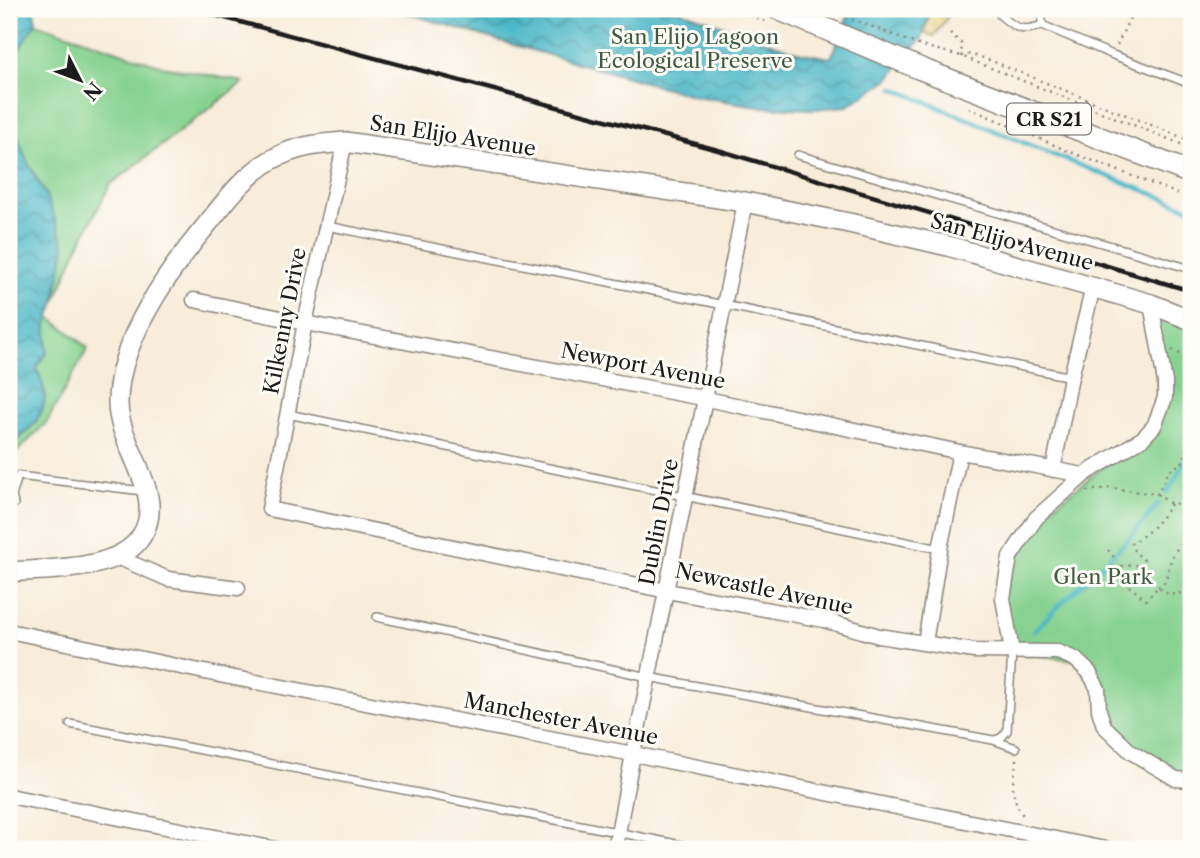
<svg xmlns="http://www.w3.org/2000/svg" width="1200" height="858" font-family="'Libre Caslon Text',serif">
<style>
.sand{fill:url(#sand-dots);stroke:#857b5d;stroke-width:2}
.park{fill:#87d290;stroke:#527756;stroke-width:2}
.water{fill:url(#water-waves);stroke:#346a72;stroke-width:2}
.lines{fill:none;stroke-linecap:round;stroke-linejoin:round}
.stream{stroke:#4bb7c7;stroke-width:4.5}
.lane-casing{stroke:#8a847b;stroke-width:10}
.street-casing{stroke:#8a847b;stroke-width:17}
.secondary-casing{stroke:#8a847b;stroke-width:22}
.primary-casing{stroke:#8a847b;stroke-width:24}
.path{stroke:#8a847b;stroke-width:2.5;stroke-dasharray:2 5;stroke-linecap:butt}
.lane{stroke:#fff;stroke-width:7}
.street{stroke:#fff;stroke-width:14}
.secondary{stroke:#fff;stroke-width:19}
.primary{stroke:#fff;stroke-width:21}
.rail{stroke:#1c1c1c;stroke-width:4.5}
.labels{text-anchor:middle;stroke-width:6;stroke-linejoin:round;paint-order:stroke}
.shield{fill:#fdfcf7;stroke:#605f5e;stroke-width:2}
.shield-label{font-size:19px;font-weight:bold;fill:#1c1c1c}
.park-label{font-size:21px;fill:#415c45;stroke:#fdfcf7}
.street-label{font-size:21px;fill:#1c1c1c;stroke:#fdfcf7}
</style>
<defs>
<pattern id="sand-dots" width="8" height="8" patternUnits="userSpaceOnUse" patternTransform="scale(1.75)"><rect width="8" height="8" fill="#eeda9e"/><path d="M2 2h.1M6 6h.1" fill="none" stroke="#ccba88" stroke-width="1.8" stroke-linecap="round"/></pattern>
<pattern id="water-waves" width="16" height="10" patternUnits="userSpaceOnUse" patternTransform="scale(1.75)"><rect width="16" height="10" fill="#4bb7c7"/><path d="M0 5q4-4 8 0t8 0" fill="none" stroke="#3e94a1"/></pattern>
</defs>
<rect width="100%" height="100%" fill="#fdfcf7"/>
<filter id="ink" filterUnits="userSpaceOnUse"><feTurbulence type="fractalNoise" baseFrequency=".0143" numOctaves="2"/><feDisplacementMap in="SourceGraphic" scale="14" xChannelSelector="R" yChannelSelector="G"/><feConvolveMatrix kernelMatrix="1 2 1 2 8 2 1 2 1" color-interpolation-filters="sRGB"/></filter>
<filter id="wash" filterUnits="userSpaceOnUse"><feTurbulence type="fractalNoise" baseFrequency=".00686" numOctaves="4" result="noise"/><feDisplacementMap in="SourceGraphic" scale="28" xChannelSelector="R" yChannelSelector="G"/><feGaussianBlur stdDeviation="1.57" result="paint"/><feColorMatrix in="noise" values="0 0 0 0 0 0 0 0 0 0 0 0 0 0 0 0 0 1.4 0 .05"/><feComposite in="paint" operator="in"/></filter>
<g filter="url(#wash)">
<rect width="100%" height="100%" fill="#f8ecda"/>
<!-- sand -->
<path class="sand" d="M852 9H953L934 36Z"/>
<!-- park -->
<path class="park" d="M9 14 162 66 244 82 110 185 78 247 49 316 88 348 47 422 9 460Z
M1150 306 1191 322V782L1114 738 1096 689 1074 660 1005 651 1001 600 1029 525 1130 446 1161 413Z"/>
<!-- water -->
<path class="water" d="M9 9H34L36 23 9 64Z
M393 9H676L797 52 831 58 851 9H931L922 38 889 79 847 106 813 109 763 107 695 96 510 44Z
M9 114 27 161 46 195 65 247 54 305 47 324V353L37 367C39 376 44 386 45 394 45 420 25 433 9 448Z"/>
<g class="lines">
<!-- stream -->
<path class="stream" d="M893 88 1046 152 1191 209
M1167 492 1174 482 1191 450
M1034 631C1074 588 1123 551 1158 504"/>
</g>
</g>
<g filter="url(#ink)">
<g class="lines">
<defs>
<path id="lane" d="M999 9 1000 15C1015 28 1022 33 1042 25V9
M1042 25 1113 55 1191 84
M798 155 1191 269
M327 226 724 305 1071 377
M288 414 940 549
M14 504 12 496 18 476 143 491
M377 617 648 677 993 740 1016 748
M70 724 702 849
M994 740 1001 738 1007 731 1012 652"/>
<path id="street" d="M345 142 305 323 269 509 667 591 824 620 879 636 974 651 1058 652 1075 659 1089 672 1098 689 1099 710 1104 726 1131 752 1176 779 1191 780
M194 300 305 323 697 397 960 452 1083 475
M1053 470 1071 377 1093 287
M117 557 168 579 238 588
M9 631 219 675 633 754 1105 849
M925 643 940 549 960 452
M1012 652 1003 598 1010 557 1036 518 1085 474 1143 438 1154 426 1165 398V382L1151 304
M9 796 276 849
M615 849 633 754 745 202
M1033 849 1036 835"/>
<path id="secondary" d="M9 572C47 569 121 572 142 535 167 494 119 448 118 404 117 341 170 269 209 222 228 198 246 174 273 159 296 146 319 144 345 142L745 202 849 223 948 246 1151 304 1191 320"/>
<path id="primary" d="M778 9 921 69 1191 173"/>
</defs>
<!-- lane casing -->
<use href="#lane" class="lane-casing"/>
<!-- street casing -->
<use href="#street" class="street-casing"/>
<!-- secondary casing -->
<use href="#secondary" class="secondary-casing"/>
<!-- primary casing -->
<use href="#primary" class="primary-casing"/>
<!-- path -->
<path class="path" d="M730 9 767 22
M826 9 919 45 961 56 1191 148
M950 33 962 44 961 56
M1117 45 1134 9
M961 56 967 54 984 58 1191 141
M969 108 1068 151 1191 199
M1172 350 1182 355 1191 373
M1087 491 1110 488 1157 494 1169 471 1184 461C1187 449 1186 438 1191 427
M1157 494 1171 504 1191 502
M1171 504C1160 521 1150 533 1131 543L1134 551 1146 562 1142 565 1122 566 1118 572V577L1146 600 1158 587 1169 595 1180 593 1191 585
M1108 550 1117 561
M1158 587 1164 583C1172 564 1168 548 1191 541
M1017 759C1017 767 1014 774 1013 782 1012 796 1018 808 1025 819"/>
<!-- lane -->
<use href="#lane" class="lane"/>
<!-- street -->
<use href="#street" class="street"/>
<!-- secondary -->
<use href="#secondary" class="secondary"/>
<!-- primary -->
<use href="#primary" class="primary"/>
<!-- rail -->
<path class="rail" d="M192 9 718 150 1191 291"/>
</g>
</g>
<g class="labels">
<!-- shield labels -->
<rect class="shield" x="1007" y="103.5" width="84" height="31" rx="5"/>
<g class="shield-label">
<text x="1049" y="126">CR S21</text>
</g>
<!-- park labels -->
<g class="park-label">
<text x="695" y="44">San Elijo Lagoon<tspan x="695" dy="24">Ecological Preserve</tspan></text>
<text x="1103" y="584">Glen Park</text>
</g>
<!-- street labels -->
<g class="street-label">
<text transform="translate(453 136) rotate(9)" y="7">San Elijo Avenue</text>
<text transform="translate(1012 242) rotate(15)" y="7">San Elijo Avenue</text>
<text transform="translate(285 321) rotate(-79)" y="7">Kilkenny Drive</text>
<text transform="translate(643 366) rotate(11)" y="7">Newport Avenue</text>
<text transform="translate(659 522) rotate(-79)" y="7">Dublin Drive</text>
<text transform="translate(764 589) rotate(12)" y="7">Newcastle Avenue</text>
<text transform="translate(561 719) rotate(11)" y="7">Manchester Avenue</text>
</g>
</g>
<!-- margin -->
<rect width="1200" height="858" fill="none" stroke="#fdfcf7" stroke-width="35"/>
<!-- north arrow -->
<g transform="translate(80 80) rotate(132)" stroke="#fdfcf7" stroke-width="5" paint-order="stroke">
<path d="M0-5L12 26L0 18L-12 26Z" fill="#1c1c1c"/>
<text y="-10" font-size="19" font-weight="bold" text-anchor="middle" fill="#1c1c1c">N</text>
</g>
</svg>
